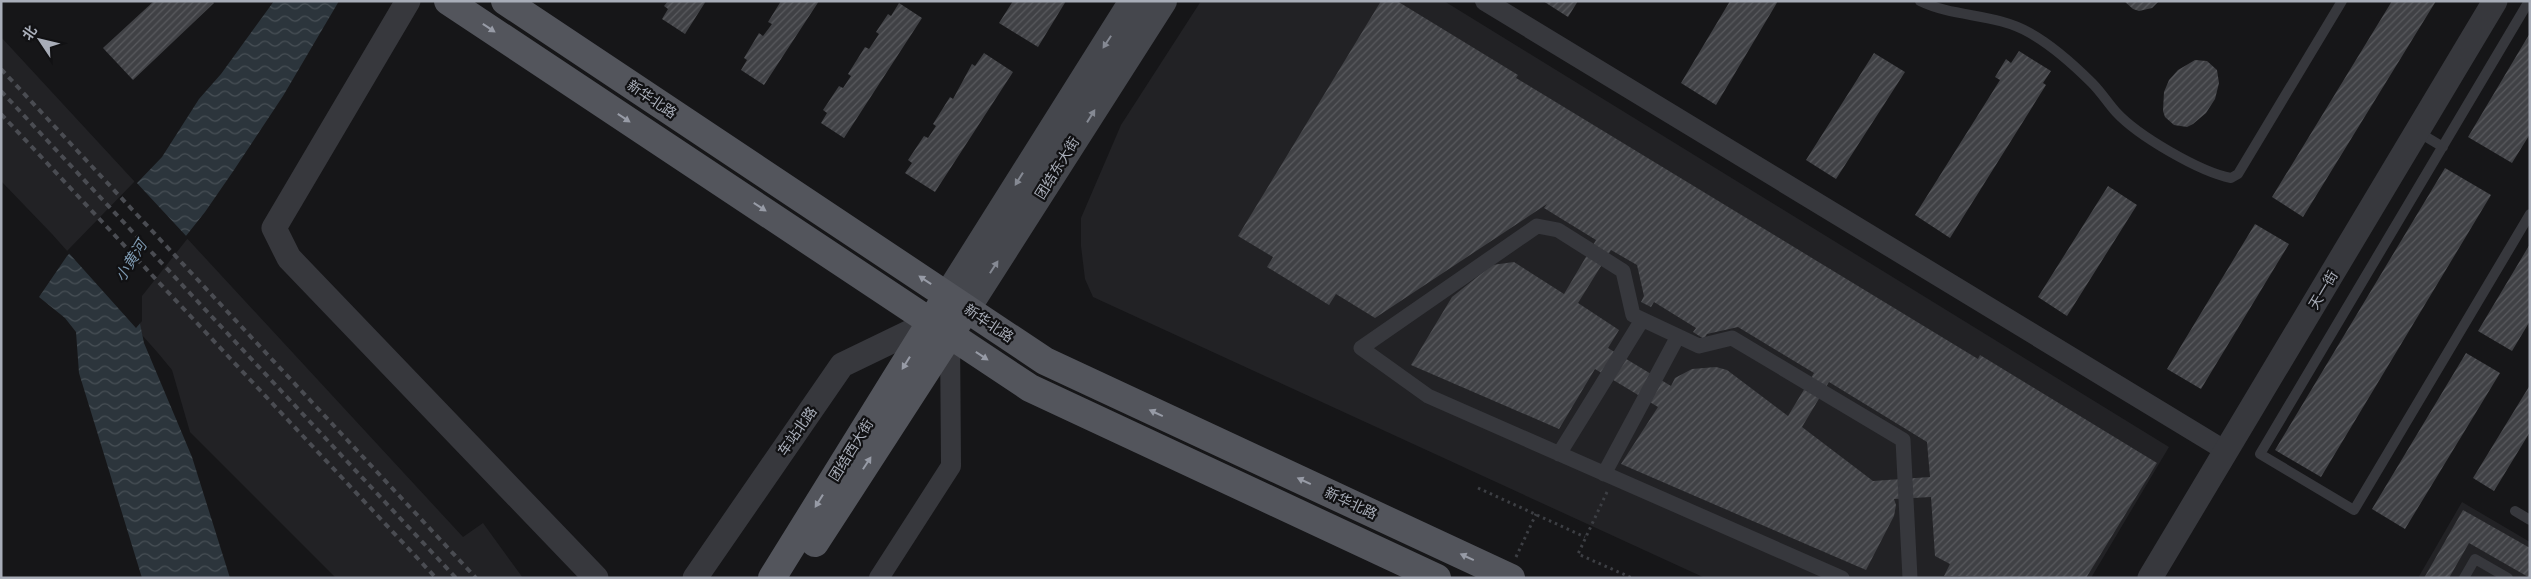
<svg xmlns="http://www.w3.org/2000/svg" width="2531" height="579" font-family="Barlow,'Noto Sans SC',sans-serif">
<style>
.built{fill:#222225}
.water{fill:url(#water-waves)}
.pier{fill:#161618}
.building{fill:url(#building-hatch);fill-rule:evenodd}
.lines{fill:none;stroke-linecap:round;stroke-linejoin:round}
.path{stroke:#3d3f44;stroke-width:3;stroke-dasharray:2.5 4;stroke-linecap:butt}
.service{stroke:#37383d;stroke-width:10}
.pedestrian{stroke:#37383d;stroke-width:15}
.minor{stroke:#37383d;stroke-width:20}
.tertiary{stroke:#37383d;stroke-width:25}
.secondary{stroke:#45474d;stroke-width:28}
.primary{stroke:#53555c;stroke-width:28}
.rail{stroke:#4a4c52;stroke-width:4;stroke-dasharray:6 5;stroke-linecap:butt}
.oneway{fill:#979ba6}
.oneway2{fill:#858993}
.labels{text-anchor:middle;stroke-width:4.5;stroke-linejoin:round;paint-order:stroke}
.street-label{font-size:14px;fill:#a8adb8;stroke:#111113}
.water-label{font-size:15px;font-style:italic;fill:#7f9bb3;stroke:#111113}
</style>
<defs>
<pattern id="water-waves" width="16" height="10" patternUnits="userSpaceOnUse" patternTransform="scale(1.25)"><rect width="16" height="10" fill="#2c353c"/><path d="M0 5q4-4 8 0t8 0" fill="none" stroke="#485056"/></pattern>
<pattern id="building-hatch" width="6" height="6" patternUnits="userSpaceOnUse" patternTransform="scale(1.25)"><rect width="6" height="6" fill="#404145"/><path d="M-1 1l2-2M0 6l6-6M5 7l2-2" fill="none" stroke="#595a5e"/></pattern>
</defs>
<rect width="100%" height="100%" fill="#161618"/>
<!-- built -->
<path class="built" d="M1201 1H1444L2169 447 2091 578H1705L1093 297 1085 279 1081 246V218L1121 125Z
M1 37 463 537 483 523 523 578H336L190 432 172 370 158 353 52 234 1 181Z
M2462 502 2530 542V578H2418Z"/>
<!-- water -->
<path class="water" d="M274 1H339L283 96 234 170 205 212 139 295V319L144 343 192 457 230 578H142L79 373 76 332 65 318 39 297 67 256 162 157 199 99 221 74Z"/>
<!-- pier -->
<path class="pier" d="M135 181 188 238 142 296V321L136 328 67 251Z"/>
<!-- building -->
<path class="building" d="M154 1H212L214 3 133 80 103 48Z
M668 1H706L685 34 662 19 668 9 664 6Z
M781 1H819L764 85 741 70 747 60 744 58 759 33 763 36 772 24 768 22Z
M1013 1H1066L1038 47 999 23Z
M1381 1H1397L1518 75 1516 78 1978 359 1980 355 2157 463 2086 578 1944 576 1950 564 1935 556 1931 497 1894 499 1896 505 1894 516 1866 570 1621 464 1658 407 1595 369 1559 429 1411 365 1452 297 1492 265 1514 262 1564 294 1596 240 1544 208 1547 204 1375 318 1336 294 1329 305 1267 267 1273 257 1238 236ZM1611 250 1637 265 1644 296 1641 302 1651 307 1654 302 1696 328 1693 332 1704 339 1707 334 1738 327 1814 373 1788 416 1727 370 1716 367 1692 369 1675 378 1671 386 1608 348 1619 330 1578 303ZM1829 382 1927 442 1930 477 1873 481 1802 427Z
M1543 1H1578L1568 17Z
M1730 1H1778L1716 105 1681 83Z
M2124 1H2159L2152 8 2139 11 2133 9Z
M2392 1H2436L2303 217 2272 197Z
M899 3 922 18 844 138 821 123 827 113 823 110 839 86 843 88 851 76 848 74 865 47 869 49 879 34 876 32 888 14 891 16Z
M2530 33V134L2512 163 2468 137Z
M2019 51 2051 71 2043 83 2046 85 1950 238 1915 215 2000 80 1995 77 2006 59 2011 63Z
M984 53 1013 72 935 192 905 173 912 163 908 160 924 136 928 138 936 126 933 124 950 97 953 99 972 64 975 66Z
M1874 53 1905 72 1836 179 1806 160Z
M2195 60 2207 61 2217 70 2219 83 2215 99 2206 113 2193 124 2187 127 2174 125 2165 117 2163 111 2164 92 2169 80 2178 70Z
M2445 168 2491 195 2321 477 2275 450Z
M2108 186 2137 205 2067 316 2038 297Z
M2255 224 2289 244 2201 389 2167 369Z
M2530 244V321L2512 351 2478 331Z
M2466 353 2500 373 2405 529 2372 509Z
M2530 385V432L2494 491 2473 478Z
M2463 510 2530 548V578L2469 543 2449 578H2424Z"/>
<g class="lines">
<!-- path -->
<path class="path" d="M1478 488 1585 537
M1607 492 1578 554 1632 578
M1516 557 1536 514"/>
<!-- service -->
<path class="service" d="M1920 1C1955 18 1996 13 2030 33 2053 46 2073 64 2092 83 2101 92 2108 103 2116 112 2138 136 2200 172 2231 178L2238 174 2342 1
M2529 1 2260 454 2354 510 2530 214
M2418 132 2443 147
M2515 511 2530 520
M2464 578 2475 559 2508 578"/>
<!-- pedestrian -->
<path class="pedestrian" d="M1559 454 1642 320
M1604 474 1677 338
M1842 578 1428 396 1361 348 1537 226 1558 230 1623 271 1633 315 1699 346 1732 338 1903 440 1910 578"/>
<!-- minor -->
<path class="minor" d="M1485 1 2226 451
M879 578 951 466 950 334"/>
<!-- tertiary -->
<path class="tertiary" d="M408 1 274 228 289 258 596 578
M695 578 842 365 931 322
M2150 578 2495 1"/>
<!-- secondary -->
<path class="secondary" d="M948 295 1133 1
M967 308 1163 1"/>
<!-- primary -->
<path class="primary" d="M448 1 1030 388 1437 578
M505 1 1045 361 1511 578
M815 543 960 319
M772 578 940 307"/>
<!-- rail -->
<path class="rail" d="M1 69 476 578
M1 91 456 578
M1 114 436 578"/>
</g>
<!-- one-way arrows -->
<defs><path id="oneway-solid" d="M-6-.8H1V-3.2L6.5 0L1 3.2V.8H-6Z" transform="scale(1.25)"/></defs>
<g class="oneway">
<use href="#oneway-solid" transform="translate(489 28) rotate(34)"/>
<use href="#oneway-solid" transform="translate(624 118) rotate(34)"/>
<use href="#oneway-solid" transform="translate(760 207) rotate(33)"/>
<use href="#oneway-solid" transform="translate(925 280) rotate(-146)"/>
<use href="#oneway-solid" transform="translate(982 356) rotate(34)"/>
<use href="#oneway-solid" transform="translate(906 363) rotate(122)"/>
<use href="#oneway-solid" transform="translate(1156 413) rotate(-155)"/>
<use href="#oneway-solid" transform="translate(867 463) rotate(-57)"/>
<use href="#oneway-solid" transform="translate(1304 481) rotate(-155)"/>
<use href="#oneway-solid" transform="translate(819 501) rotate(122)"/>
<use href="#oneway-solid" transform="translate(1467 557) rotate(-155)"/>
</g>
<g class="oneway2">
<use href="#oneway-solid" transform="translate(1107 42) rotate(123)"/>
<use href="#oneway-solid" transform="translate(1091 116) rotate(-58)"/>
<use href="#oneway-solid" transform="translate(1019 179) rotate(122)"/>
<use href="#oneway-solid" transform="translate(994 267) rotate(-57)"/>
</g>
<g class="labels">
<!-- street labels -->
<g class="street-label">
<text transform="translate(652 99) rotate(34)" y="5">新华北路</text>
<text transform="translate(1057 168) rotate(-58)" y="5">团结东大街</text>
<text transform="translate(2323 290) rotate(-59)" y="5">天一街</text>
<text transform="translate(989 323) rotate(34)" y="5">新华北路</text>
<text transform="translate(797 431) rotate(-55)" y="5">车站北路</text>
<text transform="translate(851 450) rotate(-58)" y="5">团结西大街</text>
<text transform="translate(1351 503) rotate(25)" y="5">新华北路</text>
</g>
<!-- water labels -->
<g class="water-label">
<text transform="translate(131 261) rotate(-58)" y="5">小黄河</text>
</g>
</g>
<!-- border -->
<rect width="2531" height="579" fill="none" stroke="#a8adb8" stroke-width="5"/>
<!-- north arrow -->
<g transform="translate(40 40) rotate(305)" stroke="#111113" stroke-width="4" paint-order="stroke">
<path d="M0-4L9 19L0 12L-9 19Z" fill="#a8adb8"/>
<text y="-8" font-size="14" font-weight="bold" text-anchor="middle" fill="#a8adb8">北</text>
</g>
</svg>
